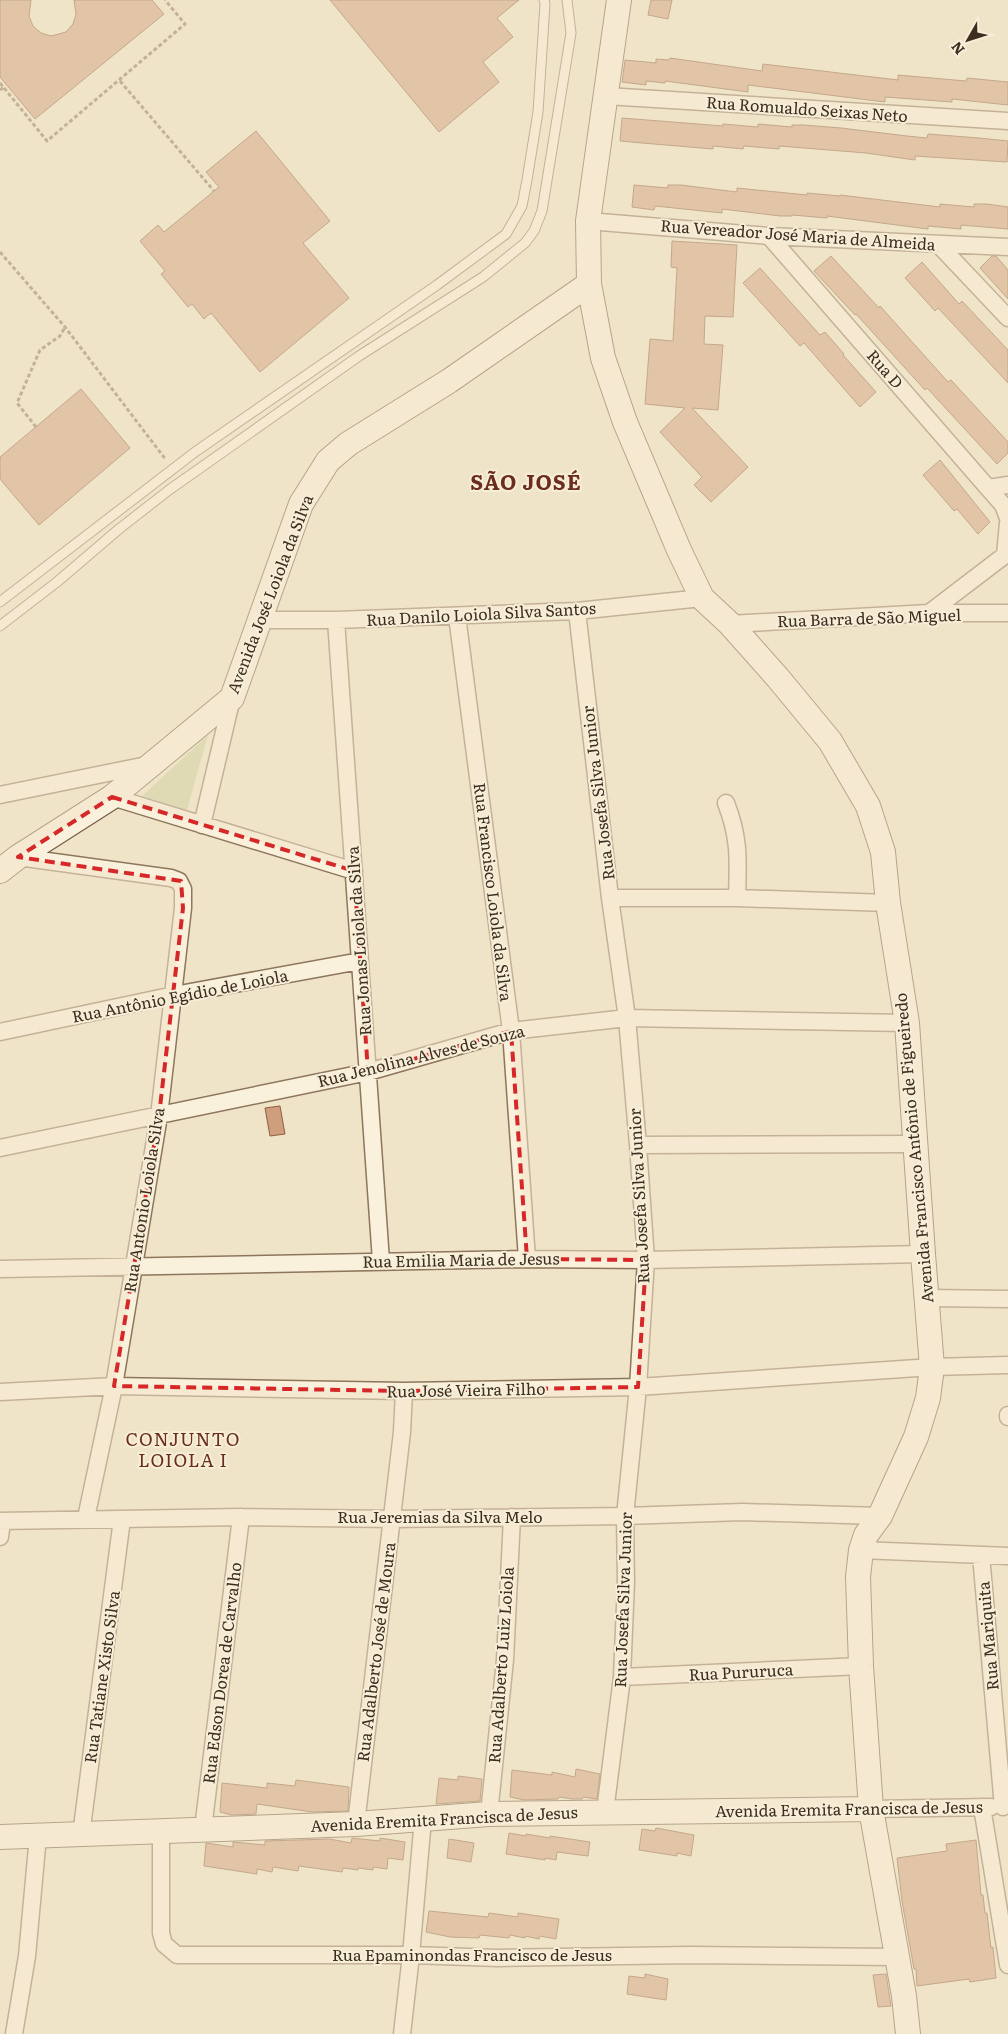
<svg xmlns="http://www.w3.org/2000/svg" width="1008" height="2034" font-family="Literata,serif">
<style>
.green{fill:#c9cf9b}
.building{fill:#cf9f7d;stroke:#8d5f41}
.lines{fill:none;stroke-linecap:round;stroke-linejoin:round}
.lane-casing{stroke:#8d765c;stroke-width:11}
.street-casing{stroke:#8d765c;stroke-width:19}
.secondary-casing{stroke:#6f573f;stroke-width:26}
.path{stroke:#8d765c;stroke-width:3;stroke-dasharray:4 2.5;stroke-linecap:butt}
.lane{stroke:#faf1dc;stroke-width:9}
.street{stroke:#faf1dc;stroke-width:16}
.secondary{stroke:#faf1dc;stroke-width:24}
.marked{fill:none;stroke:#d62828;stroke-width:4;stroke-dasharray:10 6;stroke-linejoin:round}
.labels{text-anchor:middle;stroke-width:4;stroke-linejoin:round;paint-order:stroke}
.street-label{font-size:16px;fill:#3d2e20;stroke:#f7eed8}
.neighbourhood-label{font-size:18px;letter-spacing:1px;fill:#6b2e1e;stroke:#f7eed8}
.district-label{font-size:21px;font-weight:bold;letter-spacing:1px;fill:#6b2e1e;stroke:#f7eed8}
</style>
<rect width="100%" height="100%" fill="#f0e4c8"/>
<!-- green -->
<path class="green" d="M208 735 187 810 142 796Z"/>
<!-- building -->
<path class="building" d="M0 0H31L29 16 33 26 41 33 51 36 66 32 73 24 76 14 74 0H152L164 14 35 119 0 77Z
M330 0H519L497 18 513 37 483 62 499 82 439 132Z
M651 0H672L668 19 648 15Z
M670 58 762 71 763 64 898 80V75L966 81 967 78 1008 82V105L952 99V102L885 97V102L748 85V92L665 81V83L646 81V85L622 82 625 60 656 63V59L669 60Z
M622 118 723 126V124L758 127V124L792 127V125H804L841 128 907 136 927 138 928 134 979 138 1008 141 1007 162 915 156V160L866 153 779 146V149L744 146 743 149 713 146V149L642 143 620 141Z
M256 131 330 221 303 243 349 298 260 372 211 313 204 319 192 304 188 307 161 274 165 271 140 241 158 225 164 232 219 187 206 172Z
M634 185 668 188V185H681L737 192V188L807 195V193L840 196V195L940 207V204L974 207V204H987L1008 207V229L961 225V229L928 226V229L827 216V218L792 215V216H780L722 209V213L655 206 654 210 632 207Z
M672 241 737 245 733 317 705 316 704 344 723 345 718 410 692 408 748 467 711 502 694 485 702 477 660 432 685 408 645 404 650 339 673 341 677 268 671 267Z
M831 256 879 308 880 306 948 382 951 380 1008 442V453L997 464 927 388 925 390 856 314 855 315 814 271Z
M992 256H996L1008 270V299L980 268Z
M922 262 959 304 962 301 1008 350V383L938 308 935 311 905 278Z
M760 268 820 335 825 332 844 354 843 355 876 392 860 407 804 343 800 346 743 283Z
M81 389 130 448 39 525 0 479V457Z
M940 460 990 522 978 534 957 509 954 511 923 475Z
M280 1106 285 1134 270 1136 265 1108Z
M576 1769 600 1774 597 1799 583 1797 582 1799H572L559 1797 558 1799 524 1800 510 1797 512 1770 552 1775V1772L575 1777Z
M458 1776 482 1779 480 1801 436 1804 439 1778 458 1780Z
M296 1780 349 1787 348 1811 312 1812 257 1804 256 1814 232 1815 220 1812 222 1783 267 1788V1783L295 1786Z
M656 1828 694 1835 691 1856 677 1853V1856L639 1850 642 1829 655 1831Z
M509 1833 526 1836V1834L550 1838V1836L590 1842 588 1856 557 1852 556 1860 545 1858V1860L506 1854Z
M352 1838 380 1841V1838L405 1842 403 1860 388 1858 387 1869 373 1867V1870L358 1868V1870L343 1868 342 1872 299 1866 298 1871 273 1867 272 1872 257 1869V1874L204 1866 206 1843 233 1847V1842L265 1845V1841L330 1839 351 1843Z
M449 1839 474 1843 471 1862 447 1858Z
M976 1840 981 1895H983L985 1913H987L991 1948 993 1947 996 1978 970 1982 969 1979 917 1986 916 1969H914L902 1901 897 1858 947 1851 946 1844Z
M429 1911 488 1917 489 1913 518 1917V1913L559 1919 556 1939 540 1936 539 1939 525 1936V1938L510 1935 509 1938 480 1935 479 1938 450 1937 426 1932Z
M645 1974 668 1979 666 2000 627 1994 629 1976 645 1978Z
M886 1974 891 2006 878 2007 873 1975Z"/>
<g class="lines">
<defs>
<path id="lane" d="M0 602 195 452 437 285 506 234 522 206 527 180 538 112 545 4 544 0
M0 626 57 582 119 529 169 490 359 356 483 277 525 243 534 231 542 211 571 33 567 0"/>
<path id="street" d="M606 96 1008 121
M588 221 769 236 1008 247
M769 236 988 488 1008 485
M938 244 1008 318
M988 488 1003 505 1008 518
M577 611 610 898 627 1018 638 1145 646 1260 638 1387 625 1516 626 1582 622 1677 605 1812
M929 613 1005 555 1008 523
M457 616 511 1031 527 1259
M260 620H336L577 611 702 598
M336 620 381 1261
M730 624 929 613H1008
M0 795 147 765
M112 797 354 871
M726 803C740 839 738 860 737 898
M202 825 232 698
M18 857 171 878 179 881 183 889V908L159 1116 114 1386 86 1518
M610 898H737L888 903
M0 1032 174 995 360 961
M638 1145 915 1144
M0 1148 368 1072 511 1031 627 1018 907 1023
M0 1269 527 1259 646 1260 923 1254
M927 1298 1008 1299
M0 1392 114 1386 404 1391 638 1387 932 1367 1008 1365
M1008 1415V1417
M0 1521 241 1517 392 1519 625 1516 742 1512 880 1516
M0 1537 2 1521
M861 1550 1008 1556
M981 1555 1003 1807
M622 1677 861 1666
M982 1807 1008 1965
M871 1809 991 1807
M489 1814 505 1660 512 1517
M356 1824 402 1432 404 1391
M203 1829 241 1517
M161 1832V1933L164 1944 177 1955H411L498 1958 691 1955 897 1957
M81 1835 122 1519
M14 2034 27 1956 38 1836
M402 2034 411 1955 423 1819"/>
<path id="secondary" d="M619 0 588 221 589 284 603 358 625 422 679 550 702 598 730 624 778 678 830 741 868 806 883 852 888 903 907 1023 923 1254 932 1367 928 1398 916 1437 880 1516 866 1535 861 1550 858 1577 861 1666 871 1809 904 1996 908 2034
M0 871 18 857 112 797 232 698 301 504 328 461 348 444 449 381 589 284
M0 1837 356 1824 489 1814 871 1809"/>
</defs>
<!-- lane casing -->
<use href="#lane" class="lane-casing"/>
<!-- street casing -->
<use href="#street" class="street-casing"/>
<!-- secondary casing -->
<use href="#secondary" class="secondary-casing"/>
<!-- path -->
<path class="path" d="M120 81 214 191
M0 83 47 141 185 24 165 0
M0 90 4 87
M0 252 65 327 166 460
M36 427 17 403 40 350 60 336 65 327"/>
<!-- lane -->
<use href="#lane" class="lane"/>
<!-- street -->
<use href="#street" class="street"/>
<!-- secondary -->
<use href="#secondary" class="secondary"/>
</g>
<!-- marked area -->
<path d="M0 0H1008V2034H0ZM112 797 354 871 368 1072 511 1031 527 1259 646 1260 638 1387 404 1391 114 1386 159 1116 183 908 181 881 18 857Z" fill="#f0e4c8" fill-opacity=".55" fill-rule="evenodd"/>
<path class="marked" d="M112 797 354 871 368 1072 511 1031 527 1259 646 1260 638 1387 404 1391 114 1386 159 1116 183 908 181 881 18 857Z"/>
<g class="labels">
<!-- street labels -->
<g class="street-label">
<text transform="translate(807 109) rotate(4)" y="6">Rua Romualdo Seixas Neto</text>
<text transform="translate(798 235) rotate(4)" y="6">Rua Vereador José Maria de Almeida</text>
<text transform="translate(885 369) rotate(49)" y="6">Rua D</text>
<text transform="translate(270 594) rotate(-69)" y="6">Avenida José Loiola da Silva</text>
<text transform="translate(481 614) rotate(-3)" y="6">Rua Danilo Loiola Silva Santos</text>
<text transform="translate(869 618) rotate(-2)" y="6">Rua Barra de São Miguel</text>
<text transform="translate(598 793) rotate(-97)" y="6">Rua Josefa Silva Junior</text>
<text transform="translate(493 892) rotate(83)" y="6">Rua Francisco Loiola da Silva</text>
<text transform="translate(359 941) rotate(-94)" y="6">Rua Jonas Loiola da Silva</text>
<text transform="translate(180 996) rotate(-11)" y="6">Rua Antônio Egídio de Loiola</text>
<text transform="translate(421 1056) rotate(-14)" y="6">Rua Jenolina Alves de Souza</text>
<text transform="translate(914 1148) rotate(-95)" y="6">Avenida Francisco Antônio de Figueiredo</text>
<text transform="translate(639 1196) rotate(-93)" y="6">Rua Josefa Silva Junior</text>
<text transform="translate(144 1200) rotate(-81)" y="6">Rua Antonio Loiola Silva</text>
<text transform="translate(461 1260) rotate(-1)" y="6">Rua Emilia Maria de Jesus</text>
<text transform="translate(466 1390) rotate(-1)" y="6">Rua José Vieira Filho</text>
<text x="440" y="1523">Rua Jeremias da Silva Melo</text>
<text transform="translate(623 1600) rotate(-88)" y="6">Rua Josefa Silva Junior</text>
<text transform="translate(988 1636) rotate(-95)" y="6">Rua Mariquita</text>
<text transform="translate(376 1652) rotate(-83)" y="6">Rua Adalberto José de Moura</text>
<text transform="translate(501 1665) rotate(-86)" y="6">Rua Adalberto Luiz Loiola</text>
<text transform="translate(741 1672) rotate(-3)" y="6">Rua Pururuca</text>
<text transform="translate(222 1673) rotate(-83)" y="6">Rua Edson Dorea de Carvalho</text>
<text transform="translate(102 1677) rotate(-82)" y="6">Rua Tatiane Xisto Silva</text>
<text transform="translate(849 1809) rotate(-1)" y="6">Avenida Eremita Francisca de Jesus</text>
<text transform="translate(444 1819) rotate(-3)" y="6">Avenida Eremita Francisca de Jesus</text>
<text x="472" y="1961">Rua Epaminondas Francisco de Jesus</text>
</g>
<!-- neighbourhood labels -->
<g class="neighbourhood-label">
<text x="183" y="1446">CONJUNTO<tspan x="183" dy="21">LOIOLA I</tspan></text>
</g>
<!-- district labels -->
<g class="district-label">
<text x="526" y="490">SÃO JOSÉ</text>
</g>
</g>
<!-- north arrow -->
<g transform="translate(968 40) rotate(231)" stroke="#f7eed8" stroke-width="4" paint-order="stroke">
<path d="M0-4L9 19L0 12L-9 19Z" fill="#3d2e20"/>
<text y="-8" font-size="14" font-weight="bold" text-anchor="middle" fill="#3d2e20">N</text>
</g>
</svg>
